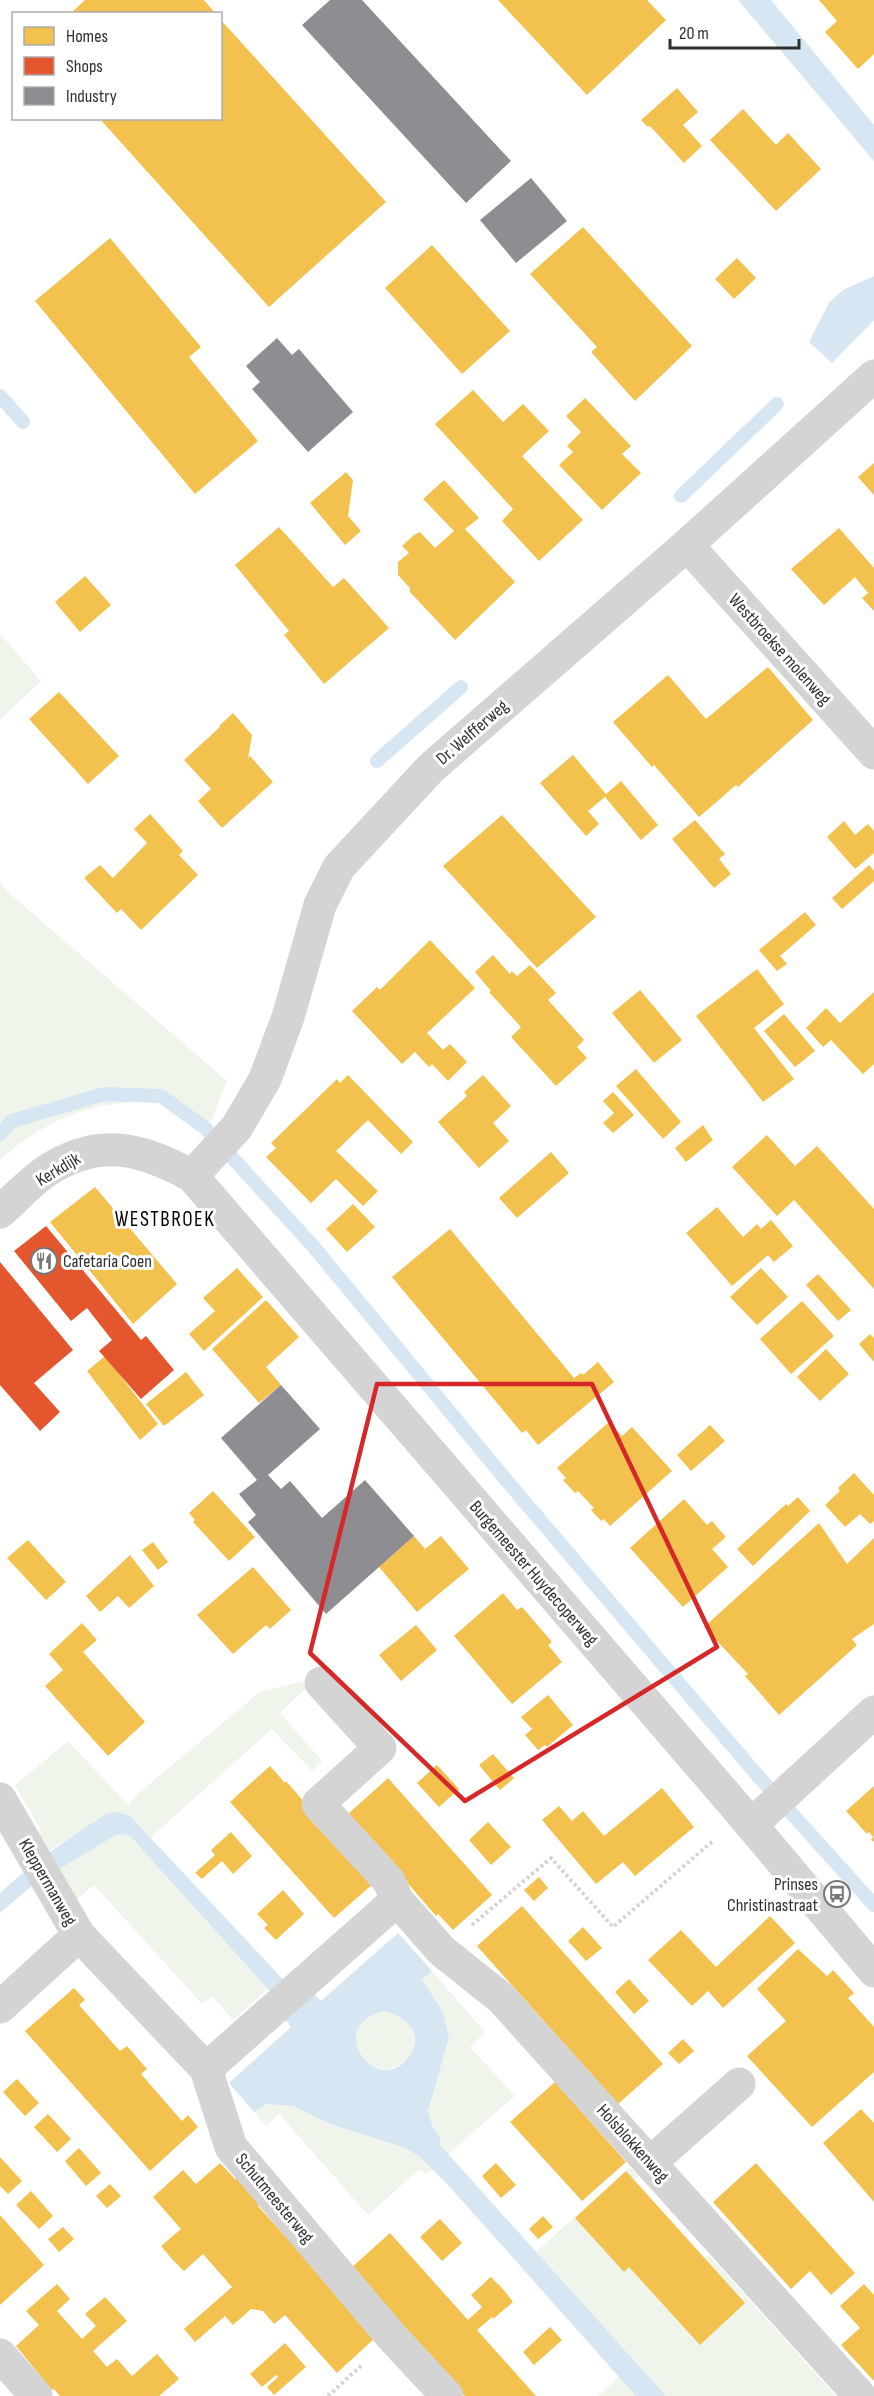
<svg xmlns="http://www.w3.org/2000/svg" width="874" height="2396" font-family="'Sofia Sans Condensed',sans-serif">
<style>
.green{fill:#f0f5ec}
.water{fill:#d7e6f3;fill-rule:evenodd}
.homes{fill:#f2c14e}
.shops{fill:#e4572e}
.industry{fill:#8d8d92}
.lines{fill:none;stroke-linecap:round;stroke-linejoin:round}
.stream{stroke:#d7e6f3;stroke-width:14}
.path{stroke:#d4d4d4;stroke-width:4;stroke-dasharray:3 3;stroke-linecap:butt}
.minor{stroke:#d4d4d4;stroke-width:33}
.marked{fill:none;stroke:#d62828;stroke-width:4.5;stroke-linejoin:round}
.labels{text-anchor:middle;stroke-width:6;stroke-linejoin:round;paint-order:stroke}
.street-label{font-size:18px;fill:#2f2f2f;stroke:#fff}
.poi-label{font-size:18px;fill:#2f2f2f;stroke:#fff;text-anchor:start}
.quarter-label{font-size:21px;letter-spacing:1.5px;fill:#000;stroke:#fff}
</style>
<rect width="100%" height="100%" fill="#fff"/>
<!-- green -->
<path class="green" d="M0 634 41 681 0 720Z
M0 883 9 893 227 1081 211 1122C194 1116 168 1103 150 1102 95 1099 40 1123 0 1160Z
M316 1678 280 1713 322 1761 312 1771 272 1729 150 1838 130 1816 106 1815 47 1852 35 1833 41 1830 15 1785 68 1741 128 1805 141 1791 260 1692Z
M125 1834 131 1837 269 1988 233 2020 212 1996 202 2004 94 1885 76 1900 58 1870 116 1835Z
M432 1971 485 2032 470 2047 515 2096 448 2154 440 2145 441 2139 433 2128 428 2111 449 2038 422 1980Z
M356 2040a29 29 0 1 1 58 0a29 29 0 1 1-58 0Z
M267 2104 293 2106 330 2124 403 2147 419 2156 433 2168 426 2174 420 2169 368 2215 279 2114 266 2126 254 2112Z
M630 2167 639 2176 614 2200 684 2278 709 2255 836 2396H666L536 2252Z
M619 2377 636 2396H598Z"/>
<!-- water -->
<path class="water" d="M738 0H771L874 125V161Z
M874 276V320L832 363 809 342 829 303 843 290Z
M117 1812 130 1816 294 1991 312 1992 321 2001 398 1933 432 1971 422 1980 443 2012 449 2038 428 2111 433 2128 441 2139 440 2145 666 2396H636L448 2185 419 2156 403 2147 330 2124 293 2106 267 2104 254 2112 229 2083 291 2027 284 2018 289 2012 131 1837 125 1834 116 1835 33 1885 0 1913V1893C33 1862 68 1839 106 1814ZM385 2011C405 2016 424 2033 410 2055 379 2102 321 2025 385 2011Z"/>
<!-- homes -->
<path class="homes" d="M85 0H204L216 14H70Z
M498 0H647L666 20 587 95Z
M819 0H874V54L858 69 825 32 837 21Z
M220 19 386 202 269 307 99 118H220Z
M677 88 698 112 683 125 702 146 684 163 650 126 648 127 641 120Z
M743 109 776 145 788 133 821 169 776 211 710 140Z
M583 227 692 346 635 401 591 352 597 347 530 274Z
M110 238 201 347 189 357 258 441 195 494 35 301Z
M432 245 510 331 462 374 385 288Z
M737 258 756 278 734 299 715 279Z
M473 390 503 422 523 404 549 431 522 456 583 520 539 561 502 521 513 509 435 424Z
M585 398 631 446 622 454 641 473 602 510 559 465 573 452 567 446 581 432 566 416Z
M874 463V495L858 477Z
M346 472 353 480 348 516 361 531 345 545 310 503Z
M444 480 479 518 465 529 515 582 455 640 410 592V588L398 575V562L409 553 402 546 414 535 420 532 435 548 454 531 423 499Z
M279 527 333 587 344 578 389 628 324 684 284 635 289 631 235 565Z
M839 528 874 568V611L862 598 868 593 855 577 824 605 791 569Z
M85 576 111 605 80 632 55 602Z
M768 667 813 720 738 787 736 785 699 817 654 765 652 767 613 722 668 675 706 719Z
M59 692 119 756 88 784 29 719Z
M233 713 252 735 248 758 250 756 273 782 222 828 198 801 211 789 184 760 220 727 219 726Z
M573 755 606 794 621 781 658 825 641 840 605 797 588 811 599 824 586 836 540 783Z
M150 814 183 851 179 855 198 875 141 930 121 909 117 913 84 878 100 865 113 878 147 843 134 829Z
M502 815 596 917 537 968 443 866Z
M695 820 725 854 719 859 731 874 714 888 672 839Z
M844 821 855 835 868 824 874 831V853L855 869 827 837Z
M869 865 874 871V881L842 909 832 898Z
M805 912 816 925 780 956 787 964 777 971 759 950Z
M430 940 475 988 427 1033 443 1050 450 1044 467 1062 448 1081 432 1064 429 1067 415 1052 402 1064 352 1011 377 987 380 990Z
M493 955 510 974 512 971 517 976 530 965 556 993 548 1000 584 1040 577 1047 587 1058 556 1086 511 1037 521 1027 489 992 491 991 475 972Z
M757 969 784 1004 754 1028 794 1079 763 1102 696 1016Z
M640 990 682 1040 654 1063 612 1013Z
M874 992V1064L863 1074 831 1040 823 1047 806 1028 826 1008 840 1023Z
M784 1014 815 1051 795 1067 764 1031Z
M636 1069 681 1122 663 1139 616 1086Z
M348 1075 413 1142 401 1154 368 1120 336 1151 378 1191 363 1206 336 1179 311 1203 266 1157 276 1148 271 1143 337 1079 340 1083Z
M483 1075 511 1106 493 1123 509 1141 479 1168 438 1122 467 1096 464 1092Z
M613 1092 634 1115 613 1133 603 1123 614 1113 603 1101Z
M703 1125 713 1140 686 1162 675 1148Z
M767 1135 795 1166 817 1146 874 1209V1289L794 1200 777 1216 732 1167Z
M551 1152 569 1173 517 1218 499 1198Z
M95 1187 177 1284 133 1324 50 1222Z
M353 1204 375 1227 347 1252 326 1229Z
M717 1207 743 1237 757 1224 761 1229 771 1220 793 1246 774 1262 768 1255 732 1286 686 1233Z
M450 1229 574 1378 581 1373 583 1375 598 1362 614 1382 538 1445 526 1430 522 1433 392 1277Z
M237 1268 263 1297 204 1351 189 1334 215 1311 203 1298Z
M761 1268 788 1297 757 1325 730 1297Z
M818 1274 851 1310 838 1321 806 1285Z
M266 1300 299 1337 266 1367 281 1385 259 1403 212 1349Z
M802 1301 834 1336 791 1374 760 1339Z
M870 1334 874 1338V1362L859 1344Z
M826 1349 849 1374 820 1401 797 1377Z
M105 1356 158 1424 140 1440 87 1371Z
M186 1372 204 1395 164 1426 146 1404Z
M609 1422 622 1436 632 1427 672 1471 610 1526 604 1519 601 1521 591 1510 594 1508 578 1491 575 1493 563 1480 566 1478 557 1468Z
M710 1425 725 1441 691 1471 677 1455Z
M854 1473 874 1495V1521L870 1524 860 1514 845 1527 825 1505 840 1491 838 1488Z
M213 1491 255 1537 229 1561 193 1522 195 1520 189 1513Z
M798 1497 810 1511 753 1566 737 1549 786 1504 788 1506Z
M684 1499 707 1525 712 1521 726 1537 712 1549 728 1567 683 1607 630 1548Z
M819 1523 847 1564 874 1538V1624L852 1639 857 1645 779 1715 745 1676 748 1674 704 1627Z
M414 1536 425 1549 441 1536 469 1569 417 1612 379 1567Z
M28 1540 66 1582 46 1600 7 1558Z
M153 1542 168 1562 158 1570 142 1550Z
M130 1555 154 1586 129 1608 118 1596 100 1612 86 1596Z
M253 1567 291 1610 270 1629 266 1625 233 1654 197 1615Z
M503 1593 517 1610 522 1607 552 1642 548 1645 562 1662 512 1704 454 1636Z
M82 1623 97 1640 83 1652 145 1722 108 1756 45 1686 63 1670 49 1654Z
M416 1625 437 1650 401 1681 379 1655Z
M548 1695 573 1725 547 1747 545 1745 538 1750 525 1735 532 1729 521 1717Z
M493 1754 514 1778 500 1790 479 1765Z
M437 1765 459 1789 439 1807 417 1783Z
M270 1766 285 1783 286 1781 374 1883 334 1918 230 1802Z
M388 1778 492 1895 453 1930 438 1914 436 1916 348 1814Z
M874 1786V1842L871 1840 873 1837 869 1832 867 1834 846 1811Z
M662 1788 694 1827 635 1876 623 1862 596 1884 542 1820 559 1806 572 1821 583 1811 604 1836Z
M488 1822 511 1847 491 1865 469 1840Z
M231 1832 252 1856 233 1874 222 1861 202 1879 195 1873 215 1855 211 1850Z
M539 1877 548 1888 534 1901 524 1890Z
M283 1890 304 1914 276 1940 264 1928 268 1925 257 1914Z
M522 1906 663 2064 618 2104 477 1946Z
M770 1916 795 1943 723 2008 708 1991 692 2006 648 1960 681 1930 716 1967Z
M583 1927 602 1948 586 1961 568 1941Z
M798 1949 827 1976 833 1970 854 1993 848 1998 874 2027V2072L812 2127 747 2056 786 2021 757 1989Z
M629 1979 649 2001 634 2014 615 1992Z
M74 1988 85 2000 79 2005 120 2051 127 2046 147 2069 141 2074 182 2121 188 2115 198 2127 150 2171 25 2031Z
M683 2039 694 2051 679 2064 668 2053Z
M17 2079 39 2103 25 2116 3 2092Z
M555 2082 626 2162 582 2201 510 2122Z
M861 2109 874 2123V2202L823 2143Z
M48 2114 71 2139 57 2152 34 2127Z
M79 2148 101 2173 86 2186 65 2161Z
M0 2157 22 2181 8 2194 0 2186Z
M220 2163 235 2179 237 2178 260 2204 258 2206 376 2337 337 2373 285 2315 274 2324 263 2311 251 2309 233 2325 225 2316 195 2342 184 2329 232 2287 203 2254 184 2271 172 2259 161 2246 181 2229 153 2197 183 2170 196 2184Z
M496 2163 516 2185 501 2198 482 2176Z
M756 2163 855 2273 831 2295 810 2271 791 2289 713 2202Z
M626 2171 745 2303 700 2345 629 2267 624 2272 575 2218Z
M110 2184 121 2196 107 2208 96 2196Z
M31 2191 53 2216 39 2229 16 2205Z
M0 2215 44 2265 0 2305Z
M543 2216 553 2227 538 2239 529 2229Z
M440 2219 462 2243 442 2261 420 2237Z
M63 2227 74 2239 59 2252 48 2239Z
M390 2233 468 2320 482 2307 471 2295 491 2277 503 2289 513 2302 493 2319 492 2317 477 2330 536 2396H465L351 2268Z
M57 2284 70 2299 57 2311 82 2339 96 2326 85 2314 105 2297 127 2321 93 2351 107 2367 117 2359 132 2376 157 2354 179 2379 159 2396H60L54 2389 52 2390 16 2346 39 2325 26 2311Z
M864 2284 874 2295V2381L841 2345 860 2328 840 2306Z
M550 2327 562 2340 534 2365 523 2352Z
M285 2343 306 2367 274 2395 267 2387 278 2377 276 2375 262 2387 250 2374Z"/>
<!-- shops -->
<path class="shops" d="M46 1226 141 1340 146 1336 174 1370 141 1399 99 1351 112 1340 87 1308 71 1321 14 1251Z
M0 1262 73 1350 34 1383 60 1412 40 1431 0 1385Z"/>
<!-- industry -->
<path class="industry" d="M330 0H362L511 161 466 203 302 25Z
M531 178 567 221 516 263 480 220Z
M277 338 292 355 299 349 353 412 308 452 252 389 260 382 246 366Z
M281 1385 320 1429 268 1475 281 1489 290 1481 322 1518 365 1480 414 1536 326 1614 248 1522 256 1515 239 1494 257 1480 221 1438Z"/>
<g class="lines">
<!-- stream -->
<path class="stream" d="M0 396 23 422
M681 496 777 404
M377 761 461 687
M0 1134 12 1121 104 1094 161 1096 205 1128 313 1246 507 1481 757 1775 874 1905"/>
<!-- path -->
<path class="path" d="M472 1925 551 1858 613 1927 714 1840
M328 2396 363 2364"/>
<!-- minor -->
<path class="minor" d="M687 545 874 753
M192 1176 237 1127 265 1079 288 1017 320 905 339 867 431 768 687 545 874 376
M0 1212C15 1199 29 1183 45 1172 97 1137 140 1147 192 1176L731 1801 874 1971
M321 1683 380 1748 318 1804 389 1881 397 1900
M0 1799 79 1935 206 2069 231 2147 392 2337 447 2396
M751 1825 874 1712
M0 2007 79 1935
M206 2069 397 1900 442 1951 501 1998 860 2396
M651 2162 739 2084
M0 2355 36 2396"/>
</g>
<!-- marked area -->
<path class="marked" d="M377 1384H592L717 1647 465 1801 310 1653Z"/>
<!-- icons -->
<defs>
<symbol id="restaurant-ring" viewBox="-11 -11 22 22"><circle r="9.5" fill="#fff" stroke="#787878" stroke-width="1.5"/><path d="M-5-6h1v4h1v-4h1v4h1v-4h1v5L-1.5 .5V6h-2V.5L-5-1ZM5-6V6H3V1.5H1.5Q1.5-4 5-6Z" fill="#787878"/></symbol>
<symbol id="bus-ring" viewBox="-11 -11 22 22"><circle r="9.5" fill="#fff" stroke="#787878" stroke-width="1.5"/><path d="M-5-6H5V4H4V6H2V4H-2V6H-4V4H-5ZM-3.5-4V0h7V-4ZM-3.5 1.2v1.5H-2V1.2ZM2 1.2v1.5H3.5V1.2Z" fill="#787878"/></symbol>
</defs>
<g fill-rule="evenodd">
<use href="#restaurant-ring" x="29" y="1246" width="30" height="30"/>
<use href="#bus-ring" x="822" y="1879" width="30" height="30"/>
</g>
<g class="labels">
<!-- street labels -->
<g class="street-label">
<text transform="translate(780 649) rotate(48)" y="6">Westbroekse molenweg</text>
<text transform="translate(472 732) rotate(-41)" y="6">Dr. Welfferweg</text>
<text transform="translate(58 1169) rotate(-31)" y="6">Kerkdijk</text>
<text transform="translate(534 1573) rotate(49)" y="6">Burgemeester Huydecoperweg</text>
<text transform="translate(48 1882) rotate(60)" y="6">Kleppermanweg</text>
<text transform="translate(633 2143) rotate(48)" y="6">Holsblokkenweg</text>
<text transform="translate(275 2198) rotate(50)" y="6">Schutmeesterweg</text>
</g>
<!-- poi labels -->
<g class="poi-label">
<text x="63" y="1267">Cafetaria Coen</text>
<text x="818" y="1890" text-anchor="end">Prinses<tspan x="818" dy="21">Christinastraat</tspan></text>
</g>
<!-- quarter labels -->
<g class="quarter-label">
<text x="165" y="1226">WESTBROEK</text>
</g>
</g>
<!-- legend -->
<rect x="12" y="12" width="210" height="108" fill="#ffffff" stroke="#acacac" stroke-width="1.5"/>
<rect x="24" y="27" width="30" height="18" fill="#f2c14e" stroke="#acacac" stroke-width="1.5"/>
<text x="66" y="42" font-size="18" fill="#2f2f2f">Homes</text>
<rect x="24" y="57" width="30" height="18" fill="#e4572e" stroke="#acacac" stroke-width="1.5"/>
<text x="66" y="72" font-size="18" fill="#2f2f2f">Shops</text>
<rect x="24" y="87" width="30" height="18" fill="#8d8d92" stroke="#acacac" stroke-width="1.5"/>
<text x="66" y="102" font-size="18" fill="#2f2f2f">Industry</text>
<!-- scale -->
<path d="M670 39v9h129v-9" fill="none" stroke="#2f2f2f" stroke-width="3"/>
<text x="679" y="39" font-size="18" fill="#2f2f2f" stroke="#ffffff" stroke-width="4.5" paint-order="stroke">20 m</text>
</svg>
